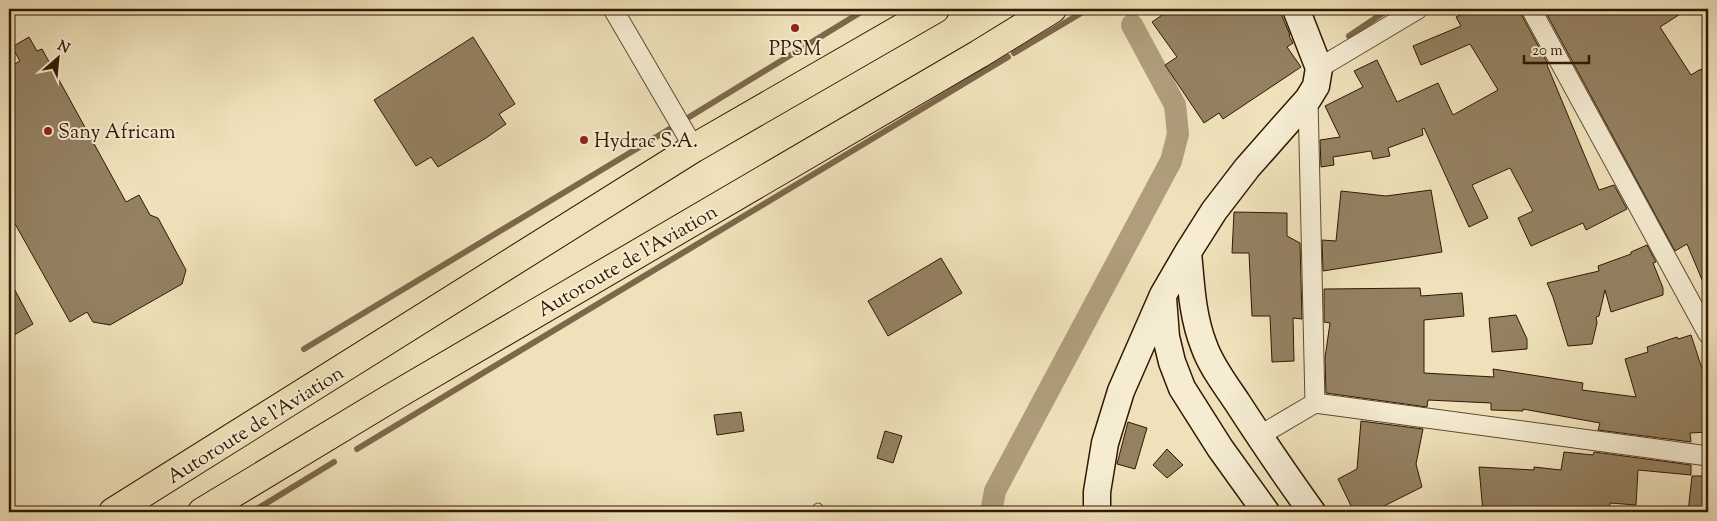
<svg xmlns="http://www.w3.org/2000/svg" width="1717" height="521" font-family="'Sorts Mill Goudy',serif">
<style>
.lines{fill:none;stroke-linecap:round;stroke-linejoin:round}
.stream{stroke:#7d684b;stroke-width:6}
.canal{stroke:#af9d7b;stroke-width:22}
.building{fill:#948162;stroke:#321802}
.lane-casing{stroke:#614a30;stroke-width:11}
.street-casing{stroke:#614a30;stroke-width:21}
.secondary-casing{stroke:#321802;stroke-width:29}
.highway-casing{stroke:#321802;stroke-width:30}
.lane{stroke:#f5ecd2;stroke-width:9}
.street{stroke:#f5ecd2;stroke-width:19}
.secondary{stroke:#f5ecd2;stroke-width:26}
.highway{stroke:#efe2ba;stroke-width:28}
.poi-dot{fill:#8f2418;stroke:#f5ecd2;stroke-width:2}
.labels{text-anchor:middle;stroke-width:4;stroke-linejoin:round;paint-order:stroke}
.poi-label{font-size:20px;fill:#321802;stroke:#f5ecd2;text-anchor:start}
.street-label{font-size:20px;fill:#321802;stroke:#f5ecd2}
</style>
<rect width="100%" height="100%" fill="#efe2ba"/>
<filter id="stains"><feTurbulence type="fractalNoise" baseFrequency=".004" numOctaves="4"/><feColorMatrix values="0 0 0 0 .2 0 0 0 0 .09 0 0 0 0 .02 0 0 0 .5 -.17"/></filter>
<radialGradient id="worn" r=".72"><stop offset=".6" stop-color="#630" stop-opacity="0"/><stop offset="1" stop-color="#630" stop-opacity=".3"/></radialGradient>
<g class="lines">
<!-- stream -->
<path class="stream" d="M1349 36 1389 9
M1014 53 1088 9
M304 349 686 119 866 9
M357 449 1008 57
M252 512 334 462
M573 512 645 510 646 512"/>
<!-- canal -->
<path class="canal" d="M991 512 995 491 1171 161 1178 134 1175 105 1132 25"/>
</g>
<!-- building -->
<path class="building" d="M1171 9H1279L1290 35 1289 36 1293 43 1287 47 1301 67 1223 119 1219 113 1204 123 1165 65 1177 57 1152 22Z
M1473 9H1520L1521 14 1548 64 1547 65 1599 190 1614 185 1627 209 1586 230 1583 223 1531 246 1518 218 1533 211 1510 168 1472 185 1488 218 1469 227 1424 128 1422 129 1423 135 1388 148 1390 156 1373 159 1371 151 1333 157 1334 165 1321 167 1320 140 1340 137 1325 106 1363 87 1354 71 1377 60 1397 102 1438 83 1453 115 1498 90 1470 44 1421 65 1413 46 1461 26 1456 17Z
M1544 9H1688L1660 27 1691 75 1701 69 1708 82V294L1687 244 1675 251Z
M29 37 37 51 42 49 126 202 139 195 150 215 158 218 186 270 182 284 110 325 93 322 87 312 70 322 9 213V67L20 61 12 47Z
M473 37 515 104 499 114 506 124 486 138 438 167 431 157 416 166 374 100Z
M1431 190 1442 252 1323 271 1322 240 1336 241 1341 191 1386 196Z
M1234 212 1287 213V236L1300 243 1302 319 1293 318 1294 361 1272 362 1270 316H1252L1249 253H1232Z
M1647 245 1656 262 1653 263 1663 288V295L1611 312 1605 290 1599 316 1596 317 1597 323 1592 344 1568 346 1553 297 1547 283 1599 271 1598 266 1631 254V252Z
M941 258 962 293 888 336 868 301Z
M9 279 33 324 9 338Z
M1420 288 1421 296 1462 293 1464 316 1424 320V373L1494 377 1493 369 1583 383 1582 390 1636 397 1625 359 1648 352 1647 347 1677 337 1678 339 1691 335 1708 387V432L1690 433 1691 442 1598 430 1600 423 1523 409V411L1491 410V403L1428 400 1427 407 1326 393 1325 358 1330 323 1324 322V289Z
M1516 315 1527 339V349L1492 352 1489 318Z
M741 412 744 431 717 435 714 415Z
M1361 421 1423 429 1416 464 1422 487 1372 512H1354L1338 479 1357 469Z
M1128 422 1147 428 1135 469 1117 464Z
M885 431 902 436 893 463 877 458Z
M1167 449 1183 465 1167 478 1153 465Z
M1564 452 1593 455 1594 452 1691 465V475L1638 470 1636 505 1610 503 1609 512H1483L1479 467 1534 470V467L1561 470Z
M1692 476H1708V512H1688Z"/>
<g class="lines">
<defs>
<path id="lane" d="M818 508 819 512"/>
<path id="street" d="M613 9 694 148
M1531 9 1708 334
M1319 68 1418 9
M1308 99 1315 403
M1259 436 1315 403 1708 456"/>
<path id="secondary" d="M1188 252C1191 283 1192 316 1204 346 1211 366 1225 384 1237 402 1261 439 1286 476 1312 512
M1163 298 1166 337 1172 362 1182 388 1220 448 1266 512
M1097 512V492L1105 443 1121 391 1163 295 1188 252 1214 211 1247 168 1308 99 1316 86 1319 68 1296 9"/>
<path id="highway" d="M113 512 694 148 935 9
M202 512 391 398 979 54 1052 9"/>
</defs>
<!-- lane casing -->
<use href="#lane" class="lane-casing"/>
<!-- street casing -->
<use href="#street" class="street-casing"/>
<!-- secondary casing -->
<use href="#secondary" class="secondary-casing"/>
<!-- highway casing -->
<use href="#highway" class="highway-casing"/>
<!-- lane -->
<use href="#lane" class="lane"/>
<!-- street -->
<use href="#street" class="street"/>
<!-- secondary -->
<use href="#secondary" class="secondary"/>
<!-- highway -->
<use href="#highway" class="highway"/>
</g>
<!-- markers -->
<g class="poi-dot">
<circle cx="795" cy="28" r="5"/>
<circle cx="48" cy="131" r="5"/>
<circle cx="584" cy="140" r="5"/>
</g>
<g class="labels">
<!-- poi labels -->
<g class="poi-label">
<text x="795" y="55" text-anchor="middle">PPSM</text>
<text x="58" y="138">Sany Africam</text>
<text x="594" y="147">Hydrac S.A.</text>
</g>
<!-- street labels -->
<g class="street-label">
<text transform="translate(627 260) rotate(-30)" y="7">Autoroute de l'Aviation</text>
<text transform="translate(255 424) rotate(-32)" y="7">Autoroute de l'Aviation</text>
</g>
</g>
<!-- margin -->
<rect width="1717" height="521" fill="none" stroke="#efe2ba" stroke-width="30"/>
<rect x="10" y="10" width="1697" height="501" fill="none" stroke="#321802" stroke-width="2.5"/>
<rect x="15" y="15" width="1687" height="491" fill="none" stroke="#321802"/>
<!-- north arrow -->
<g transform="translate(58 58) rotate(27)" stroke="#f5ecd2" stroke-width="4" paint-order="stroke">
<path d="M0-4L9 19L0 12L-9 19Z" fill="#321802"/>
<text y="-8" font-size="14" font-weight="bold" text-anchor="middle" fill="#321802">N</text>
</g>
<!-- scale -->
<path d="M1524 55v8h65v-8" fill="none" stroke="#321802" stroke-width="2.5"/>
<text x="1532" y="55" font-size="15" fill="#321802" stroke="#f5ecd2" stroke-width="4" paint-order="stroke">20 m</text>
<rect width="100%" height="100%" filter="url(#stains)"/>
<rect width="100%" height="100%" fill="url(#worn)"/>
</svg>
